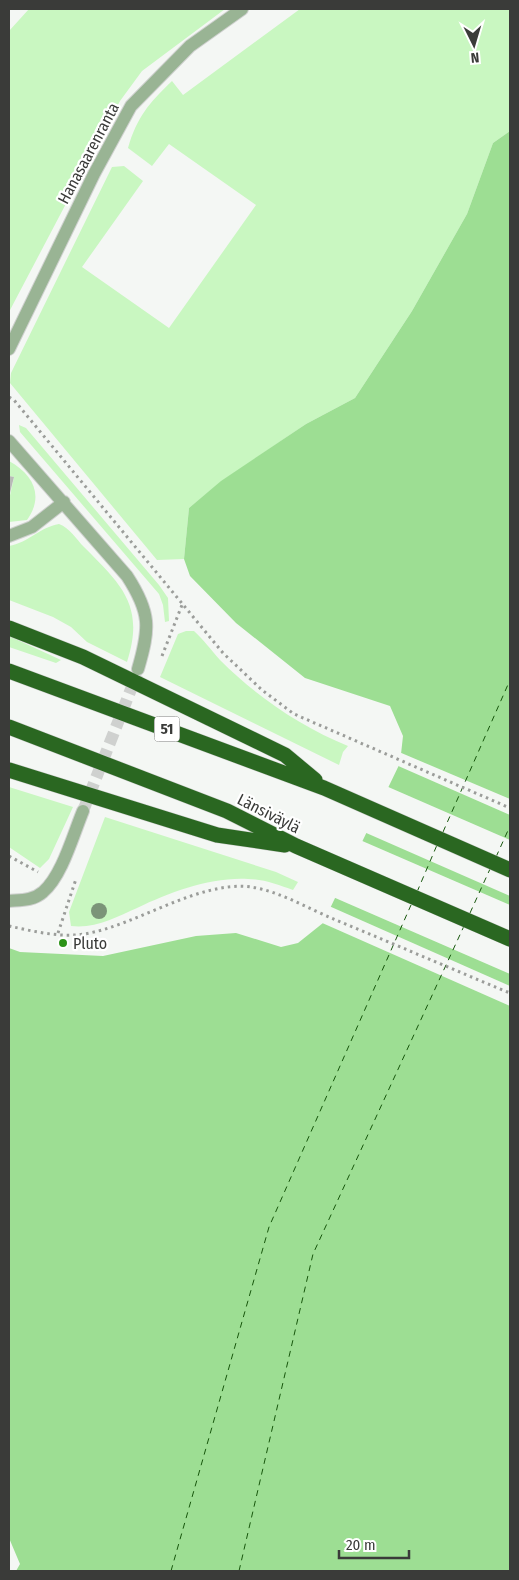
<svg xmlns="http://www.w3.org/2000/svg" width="519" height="1580" font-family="'Fira Sans Condensed',sans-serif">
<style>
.green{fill:#c9f7c1}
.water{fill:#9dde93}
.pier{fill:#f4f7f4}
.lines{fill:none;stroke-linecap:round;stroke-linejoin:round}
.ferry{stroke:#17560c;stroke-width:1;stroke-dasharray:6 5;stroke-linecap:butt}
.building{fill:#b8bab7}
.minor-tunnel{stroke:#cfd1cf;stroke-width:12;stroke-dasharray:12 6;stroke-linecap:butt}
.minor-casing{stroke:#cfd1cf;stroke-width:14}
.highway-casing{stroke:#cfd1cf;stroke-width:16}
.path{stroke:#9b9d9a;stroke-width:3;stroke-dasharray:2.5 4;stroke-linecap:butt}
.minor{stroke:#99b494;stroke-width:12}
.highway{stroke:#2a6721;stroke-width:15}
.tree{fill:#7b9478}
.poi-dot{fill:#2c9318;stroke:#fff;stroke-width:2}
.labels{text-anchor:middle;stroke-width:4.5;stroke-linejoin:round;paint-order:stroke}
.shield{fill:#fff;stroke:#757674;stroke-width:1}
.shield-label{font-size:15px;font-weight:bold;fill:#3a3b39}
.street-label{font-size:16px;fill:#3a3b39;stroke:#fff}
.poi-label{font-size:16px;fill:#3a3b39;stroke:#fff;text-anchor:start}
</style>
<rect width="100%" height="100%" fill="#f4f7f4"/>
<!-- green -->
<path class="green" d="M29 9H225L142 71 120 101 9 312V31Z
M300 9H510V131L493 143 467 214 412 311 355 398 306 424 222 481 189 508 184 559 157 560 10 383 11 373 112 167 124 166 143 181 82 267 169 328 256 205 169 144 152 166 128 148C137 117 149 103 172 81L183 95Z
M19 425 26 428 159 585 168 598 169 621 165 622 163 605 159 594 20 432Z
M9 461C34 475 44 496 27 520L9 522V500L14 477 9 476Z
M59 524C70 528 76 539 84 547 122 585 145 606 127 662L87 642 71 627 53 617 9 600V546C28 543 40 527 59 524Z
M186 631H194C204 640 211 650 220 660 257 697 300 726 348 746L343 752 339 765 160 677 178 634Z
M9 636 61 660 56 663 9 647Z
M9 787 73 807 49 859 40 868 9 847Z
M105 817 276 872 298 882 293 890C279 885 263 879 248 879 210 877 171 892 137 908 117 917 95 929 71 926L69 912Z"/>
<!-- water -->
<path class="water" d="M510 131V1571H16L20 1564 9 1538V948L20 952 103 956 196 936 236 933 281 947 298 943 323 923 400 763 403 736 390 706 305 678 236 623 190 576 184 559 189 508 221 481 306 424 355 398 412 311 467 214 493 143Z"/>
<!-- pier -->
<path class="pier" d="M399 752 510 799V815L396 765Z
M386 786 510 840V896L364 832Z
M360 840 510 905V974L333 897Z
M329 906 510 986V1006L320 922Z"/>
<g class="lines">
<!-- ferry -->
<path class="ferry" d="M443 832 510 680
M496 857 510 826
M417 892 437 845
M470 913 490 869
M171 1571 269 1227 411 905
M239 1571 313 1254 464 926"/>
</g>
<!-- building -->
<path class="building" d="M9 476 14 477 9 497Z"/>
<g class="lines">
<!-- minor-tunnel -->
<path class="minor-tunnel" d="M83 811 137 674"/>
<defs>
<path id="minor" d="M9 349 94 174 131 106 190 46 242 9
M9 441 127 576C151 613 150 628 138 669
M9 536 32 527 64 502
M9 901C20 900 33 901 43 892 62 876 73 835 83 811"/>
<path id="highway" d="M9 628 83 657 285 755 315 780
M9 671 324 788 510 870
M9 727 227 811 296 846 510 939
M9 770 217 835 285 845"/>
</defs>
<!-- minor casing -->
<use href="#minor" class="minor-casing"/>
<!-- highway casing -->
<use href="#highway" class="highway-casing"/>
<!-- path -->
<path class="path" d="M9 397 14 400 223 653 262 690 294 714 510 808
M162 656 182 605
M9 856 38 872
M9 926C32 931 60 938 84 934 136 926 199 880 251 887 279 891 309 909 336 920 394 944 452 969 510 993
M58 933 76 879"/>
<!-- minor -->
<use href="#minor" class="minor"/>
<!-- highway -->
<use href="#highway" class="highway"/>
</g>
<!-- trees -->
<circle class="tree" cx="99" cy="911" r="8"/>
<!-- markers -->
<circle class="poi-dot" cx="63" cy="943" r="5"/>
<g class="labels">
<!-- shield labels -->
<rect class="shield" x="154.5" y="716.5" width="25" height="25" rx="4"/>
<g class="shield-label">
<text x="167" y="734">51</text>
</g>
<!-- street labels -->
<g class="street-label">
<text transform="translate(88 153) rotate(-62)" y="6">Hanasaarenranta</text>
<text transform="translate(269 813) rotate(27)" y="6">Länsiväylä</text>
</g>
<!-- poi labels -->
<g class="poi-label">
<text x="73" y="949">Pluto</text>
</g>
</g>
<!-- border -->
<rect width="519" height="1580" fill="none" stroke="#3a3b39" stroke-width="20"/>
<!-- north arrow -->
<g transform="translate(474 45) rotate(175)" stroke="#ffffff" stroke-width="4" paint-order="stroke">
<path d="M0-4L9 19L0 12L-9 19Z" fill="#3a3b39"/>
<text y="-8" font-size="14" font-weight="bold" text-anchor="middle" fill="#3a3b39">N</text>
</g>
<!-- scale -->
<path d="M339 1550v8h70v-8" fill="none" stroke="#3a3b39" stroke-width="2.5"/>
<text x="346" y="1550" font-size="15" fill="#3a3b39" stroke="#ffffff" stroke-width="4" paint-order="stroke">20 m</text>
</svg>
